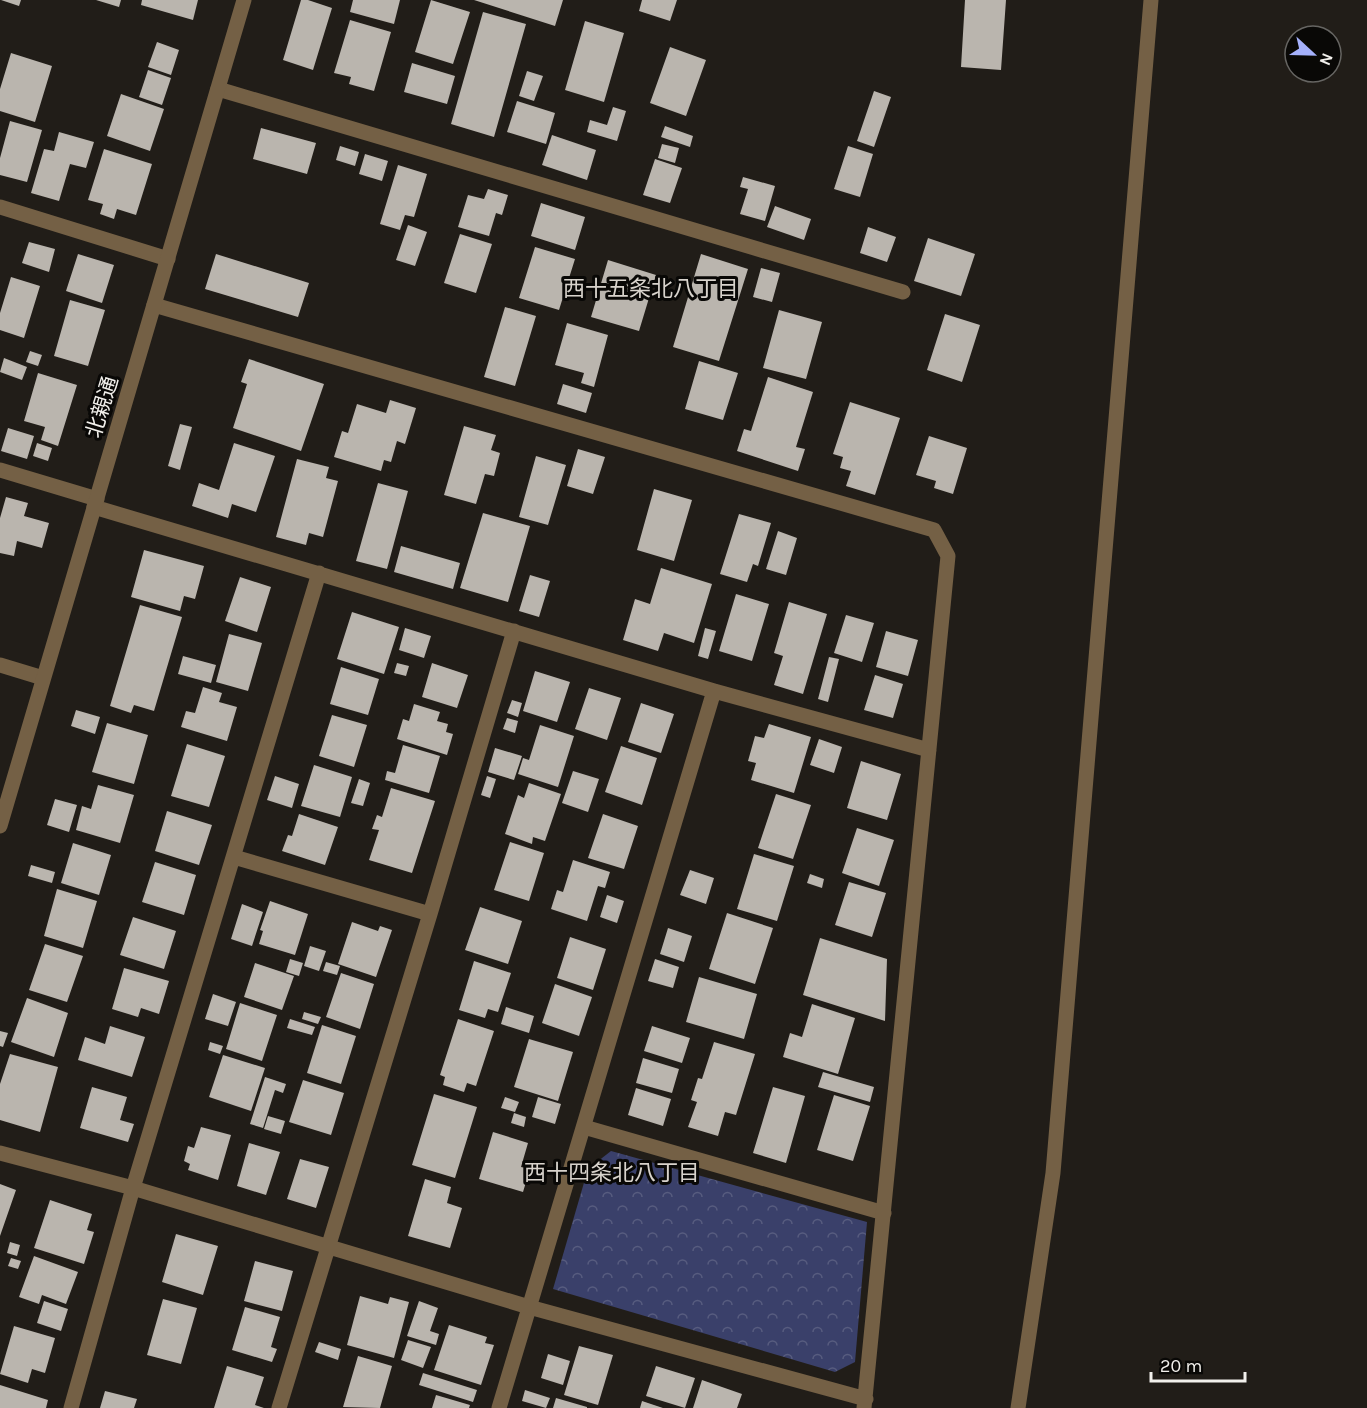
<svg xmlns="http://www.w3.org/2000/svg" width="1367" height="1408" font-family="Karla,'Noto Sans JP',sans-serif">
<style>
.park{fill:url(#park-crowns)}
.building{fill:#bab5ae}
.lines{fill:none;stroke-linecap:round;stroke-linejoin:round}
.service{stroke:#746045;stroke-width:15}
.minor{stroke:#746045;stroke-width:15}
.tertiary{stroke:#746045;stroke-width:15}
.labels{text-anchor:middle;stroke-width:6;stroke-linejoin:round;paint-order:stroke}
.street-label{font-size:21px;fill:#f2f0ec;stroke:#090806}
.neighbourhood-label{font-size:22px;fill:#d8d3cc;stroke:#090806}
</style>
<defs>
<pattern id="park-crowns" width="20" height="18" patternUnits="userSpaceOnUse" patternTransform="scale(1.5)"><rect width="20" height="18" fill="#3a406a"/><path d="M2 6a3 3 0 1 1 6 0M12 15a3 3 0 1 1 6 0" fill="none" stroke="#575c7f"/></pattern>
</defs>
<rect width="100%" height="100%" fill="#211d18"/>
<!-- park -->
<path class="park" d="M611 1151 867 1222 855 1362 835 1372 553 1289 588 1169Z"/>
<!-- building -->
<path class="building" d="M1 0H21L19 6Z
M96 0H121L119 7Z
M142 0H198L193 20 141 5Z
M301 0H308L332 8 313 70 283 60Z
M353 0H400L394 24 350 12Z
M431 0 470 12 453 64 415 52Z
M474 0H563L555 26Z
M642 0H677L670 21 639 11Z
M965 0H1006L1001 70 961 67Z
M483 12 526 24 494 137 451 124Z
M350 20 391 32 374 91 349 84 351 77 334 73Z
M585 21 624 33 604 102 565 90Z
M157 42 179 50 171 75 148 67Z
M670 47 706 60 686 116 650 103Z
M11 53 52 66 35 122 0 111V89Z
M412 63 455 76 447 104 404 92Z
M148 70 171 78 162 105 139 97Z
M527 71 543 76 534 101 519 96Z
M874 91 891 97 874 147 857 141Z
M121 94 164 109 150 151 107 136Z
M517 101 555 113 546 144 507 132Z
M613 107 626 111 617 141 587 132 590 120 607 125Z
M10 121 42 130 27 182 0 175V158Z
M665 126 693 136 690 147 661 137Z
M261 128 316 143 307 174 253 159Z
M59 132 94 142 86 168 70 164 59 201 31 193 44 149 54 151Z
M552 135 596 150 587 180 542 165Z
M662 144 679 148 675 163 658 158Z
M340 146 359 152 355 166 336 160Z
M848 146 873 154 860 197 834 189Z
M104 149 152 164 136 215 117 209 114 219 100 214 103 204 88 200Z
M365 154 388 161 382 181 359 174Z
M655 159 682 168 670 203 643 195Z
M398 165 427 174 414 217 405 215 400 230 380 224Z
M743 177 775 186 765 221 740 214 748 189 740 187Z
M488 189 508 195 502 215 496 213 489 236 458 227 468 195 484 199Z
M541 203 585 217 575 250 531 236Z
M775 206 811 219 804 240 767 227Z
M408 225 427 232 415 266 396 260Z
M868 227 896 237 887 262 860 253Z
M460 234 492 244 476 293 444 283Z
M928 238 975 254 961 296 914 281Z
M29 242 55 249 49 272 22 263Z
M535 247 575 259 559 310 519 298Z
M78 254 114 265 102 303 66 291Z
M216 254 309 283 298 317 205 289Z
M701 254 748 269 719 361 673 347Z
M608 260 656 275 639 331 591 317Z
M761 268 780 273 772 302 753 297Z
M11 277 40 286 24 338 0 330V313Z
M70 300 105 310 88 366 54 356Z
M505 307 536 316 515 386 484 377Z
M779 310 822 322 806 379 763 368Z
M945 314 980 325 962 382 927 370Z
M567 323 608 335 594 387 581 383 584 373 555 365Z
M30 351 42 355 38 366 26 362Z
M4 358 27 367 22 380 0 372Z
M249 359 324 384 301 451 233 428 247 384 241 382Z
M699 361 738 373 723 420 685 409Z
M38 373 77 385 58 446 41 440 45 427 24 421Z
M768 377 813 392 796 447 805 449 798 471 737 451 744 429 751 431Z
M563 384 592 393 586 413 557 404Z
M390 400 416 408 405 444 397 441 391 462 384 460 381 471 334 457 342 431 348 433 357 404 386 413Z
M850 402 900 418 875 495 846 486 851 471 840 468 843 457 833 454Z
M180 424 192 427 180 470 168 466Z
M464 426 496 435 491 450 500 453 494 476 485 474 476 504 444 495Z
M8 428 34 436 27 459 1 451Z
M929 436 967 448 953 494 934 488 936 481 916 475Z
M37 443 52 448 48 461 33 456Z
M234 443 275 456 256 512 232 504 228 518 192 506 199 483 219 490Z
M578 449 605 457 593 494 567 486Z
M536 456 566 465 548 525 519 517Z
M297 459 329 467 326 478 338 481 323 537 309 533 306 545 276 537Z
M378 483 408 491 387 569 356 561Z
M654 489 692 500 674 561 637 550Z
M6 497 28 503 24 516 49 523 42 548 17 541 14 556 0 553V518Z
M483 513 530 526 508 602 460 588Z
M739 514 771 523 758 566 753 564 747 582 720 574Z
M778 531 797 538 786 575 766 569Z
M401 546 460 563 453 589 394 572Z
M144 550 204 566 195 599 184 596 180 611 131 597Z
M661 568 712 584 694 643 664 633 658 651 623 640 635 599 650 604Z
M530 575 550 581 539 617 519 611Z
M240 577 271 587 257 632 225 621Z
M736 594 769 604 752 661 719 651Z
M789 602 827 614 803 694 774 685 783 656 774 653Z
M140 605 182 617 154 711 134 705 131 713 110 706Z
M352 612 399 627 384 674 337 659Z
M846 615 874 623 862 662 834 653Z
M405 628 431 636 424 658 399 650Z
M705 628 716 631 708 659 698 656Z
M886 631 918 640 908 676 876 667Z
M229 634 262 643 248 691 216 682Z
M183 656 216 665 211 683 178 674Z
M829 657 839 659 828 702 818 699Z
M397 663 409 666 406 676 394 673Z
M432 663 468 675 457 708 422 697Z
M341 667 379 679 368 715 330 704Z
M535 671 570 682 557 722 523 711Z
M875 675 903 684 893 718 864 710Z
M203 687 222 693 219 702 237 707 227 741 181 727 186 711 195 713Z
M589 688 621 698 607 740 575 729Z
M512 700 522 703 518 717 507 713Z
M641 703 674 714 661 753 628 742Z
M414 704 440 712 437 721 448 724 446 732 453 734 447 755 397 739 403 719 409 721Z
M76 710 100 717 95 734 71 726Z
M332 715 367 725 354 767 319 756Z
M507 718 518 721 515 733 503 729Z
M107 723 148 735 134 784 92 772Z
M769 724 811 737 794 793 751 780 756 763 748 761 755 736 764 738Z
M540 725 574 736 558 787 518 774 523 758 529 760Z
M819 739 842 747 834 773 810 765Z
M187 744 225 756 209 807 171 796Z
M403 745 440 756 429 793 385 780 387 771 395 773Z
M621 746 657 758 642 805 605 792Z
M495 748 522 756 514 780 488 772Z
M861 761 901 774 887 820 847 808Z
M314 765 352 777 340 817 301 806Z
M573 771 599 779 588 812 562 803Z
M275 776 299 784 292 808 267 800Z
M487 776 496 779 490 798 481 795Z
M359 779 370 783 363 806 351 803Z
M529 783 561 794 545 841 533 837 532 844 505 834 518 795 524 798Z
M98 785 134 795 120 843 76 830 82 806 91 809Z
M391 788 435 801 412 873 369 860 379 830 372 829 377 815 382 817Z
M776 794 811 805 793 859 758 848Z
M55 799 77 805 69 832 47 825Z
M167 811 212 825 199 865 155 851Z
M299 814 338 827 325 865 282 851 288 835 292 836Z
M603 814 638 826 624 869 588 858Z
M857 828 894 840 879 886 842 873Z
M510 842 544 853 529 901 494 890Z
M73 843 111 855 99 895 61 883Z
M754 854 794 866 777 921 737 909Z
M573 860 610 872 605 888 598 886 587 921 551 909 557 890 563 892Z
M155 862 196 875 184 915 142 902Z
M31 865 55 872 52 883 28 876Z
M690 870 714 878 706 904 680 895Z
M810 874 824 879 822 888 807 883Z
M849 882 886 893 872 937 835 925Z
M57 889 97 901 83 948 44 936Z
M607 895 624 901 617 923 600 917Z
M270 901 308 914 295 955 259 944 263 931 260 930Z
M242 904 263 912 252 946 231 939Z
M480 907 522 921 508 964 465 950Z
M727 913 773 928 755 984 709 969Z
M133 917 176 931 164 969 120 955Z
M352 922 378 931 380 926 392 930 376 977 338 964Z
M668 928 692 936 684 962 660 954Z
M570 937 606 949 593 990 557 978Z
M820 938 887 959 885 1021 803 995Z
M45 944 83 956 67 1002 29 990Z
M310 946 326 951 319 971 304 966Z
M290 959 303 963 299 976 286 972Z
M655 959 679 967 673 988 648 981Z
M474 961 511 973 498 1012 488 1009 485 1018 459 1010Z
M326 962 340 966 337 975 323 971Z
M255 963 294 976 282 1010 244 997Z
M124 968 169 981 159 1014 141 1008 138 1017 112 1009Z
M341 973 374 984 360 1029 326 1017Z
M699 977 757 994 744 1039 686 1022Z
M555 984 592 997 579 1036 542 1023Z
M213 994 236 1002 228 1026 205 1019Z
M27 998 68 1013 54 1057 11 1042Z
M240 1003 277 1015 262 1061 226 1049Z
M812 1004 855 1018 838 1074 783 1057 790 1033 802 1037Z
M506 1007 534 1016 529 1033 501 1024Z
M304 1012 321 1017 318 1024 302 1019Z
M290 1019 315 1027 312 1035 287 1028Z
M458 1019 494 1031 476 1086 467 1083 464 1092 443 1085 445 1077 440 1075Z
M322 1025 356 1036 341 1084 307 1073Z
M110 1026 145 1037 132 1077 78 1060 85 1037 105 1044Z
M652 1026 690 1038 682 1063 644 1051Z
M0 1031 8 1033 3 1047 0 1046Z
M529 1039 573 1052 558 1101 514 1087Z
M210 1042 223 1046 220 1054 208 1050Z
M714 1042 755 1054 736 1115 725 1112 718 1136 688 1127 697 1102 691 1100 698 1078 702 1079Z
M10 1054 58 1067 40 1132 0 1120V1084Z
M223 1055 265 1068 251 1111 209 1097Z
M643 1058 679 1069 672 1093 636 1083Z
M823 1072 874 1087 870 1102 818 1087Z
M265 1077 286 1084 283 1093 275 1090 263 1128 250 1124Z
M303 1080 344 1093 331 1135 289 1122Z
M92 1087 127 1097 120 1120 134 1124 128 1142 80 1128Z
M773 1087 805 1096 786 1163 753 1153Z
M636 1088 671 1099 663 1126 628 1115Z
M434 1094 477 1107 455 1178 412 1165Z
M834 1095 870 1106 853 1161 817 1150Z
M505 1097 519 1102 515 1112 501 1108Z
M538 1097 561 1104 555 1124 532 1117Z
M514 1113 526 1117 524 1127 511 1123Z
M268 1116 285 1121 281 1134 264 1129Z
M201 1127 231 1135 218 1180 188 1170 190 1164 184 1161 188 1146 194 1148Z
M493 1132 528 1143 521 1167 530 1169 523 1192 479 1179Z
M249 1143 280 1152 266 1195 237 1186Z
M300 1159 329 1167 316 1208 287 1199Z
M425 1179 451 1187 447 1203 462 1208 450 1248 408 1236Z
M0 1184 16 1190 0 1236Z
M50 1200 92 1214 87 1230 94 1232 84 1264 34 1248Z
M176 1234 218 1246 203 1295 162 1282Z
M10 1242 20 1245 17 1256 7 1253Z
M34 1256 78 1272 66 1304 42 1295 39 1304 19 1297Z
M11 1258 21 1261 18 1269 8 1266Z
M255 1261 293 1271 282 1311 244 1301Z
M360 1296 388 1304 390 1297 409 1302 394 1358 347 1345Z
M163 1299 197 1308 181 1364 147 1355Z
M44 1301 68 1309 61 1331 37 1323Z
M419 1301 438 1308 430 1331 439 1334 436 1345 407 1336Z
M245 1307 280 1317 271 1347 277 1349 272 1362 232 1350Z
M449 1325 487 1337 485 1343 494 1345 481 1385 434 1370Z
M14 1326 55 1338 45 1373 32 1369 28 1383 0 1374Z
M408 1340 431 1347 423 1368 401 1360Z
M319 1342 341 1349 338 1360 315 1352Z
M579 1346 613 1355 598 1405 564 1395Z
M548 1354 570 1361 563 1385 541 1378Z
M358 1356 392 1366 380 1408 343 1407Z
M227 1366 264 1377 255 1405 264 1408H214Z
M656 1366 695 1378 685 1408 646 1396Z
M423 1373 477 1390 473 1402 419 1385Z
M702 1380 742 1394 737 1408H693Z
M0 1385 48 1400 46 1408H0Z
M525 1390 550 1398 546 1408 522 1401Z
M105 1391 137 1399 134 1408H100Z
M436 1395 470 1405 469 1408H432Z
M556 1398 587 1407V1408H553Z
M642 1401 663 1408H640Z"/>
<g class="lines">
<!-- service -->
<path class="service" d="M584 1127 884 1213
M1018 1408 1053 1173 1151 0"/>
<!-- minor -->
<path class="minor" d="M218 89 903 292
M0 207 168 259
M154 305 934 530 948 556 864 1408
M0 470 97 499
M94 507 714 691 929 750
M0 665 43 678
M234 857 430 914
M0 1153 133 1188 529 1307 866 1399
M71 1408 133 1188 319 573
M279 1408 430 914 514 631
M499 1408 714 691"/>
<!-- tertiary -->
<path class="tertiary" d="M0 826 244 0"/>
</g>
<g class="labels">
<!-- street labels -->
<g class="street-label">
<text transform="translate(102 407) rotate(-73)" y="7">北親通</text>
</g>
<!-- neighbourhood labels -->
<g class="neighbourhood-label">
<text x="651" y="296">西十五条北八丁目</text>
<text x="612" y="1180">西十四条北八丁目</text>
</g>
</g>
<!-- north arrow -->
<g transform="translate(1313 54) rotate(112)"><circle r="28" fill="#090806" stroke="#666562" stroke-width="1.5"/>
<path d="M0-4.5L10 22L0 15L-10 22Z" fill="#a5b1fc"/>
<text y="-9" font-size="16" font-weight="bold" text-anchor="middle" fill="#f2f0ec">N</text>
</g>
<!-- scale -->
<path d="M1151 1372v9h94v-9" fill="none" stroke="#f2f0ec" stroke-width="3"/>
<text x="1160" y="1372" font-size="18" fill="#f2f0ec" stroke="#090806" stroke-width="4.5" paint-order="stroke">20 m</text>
</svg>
